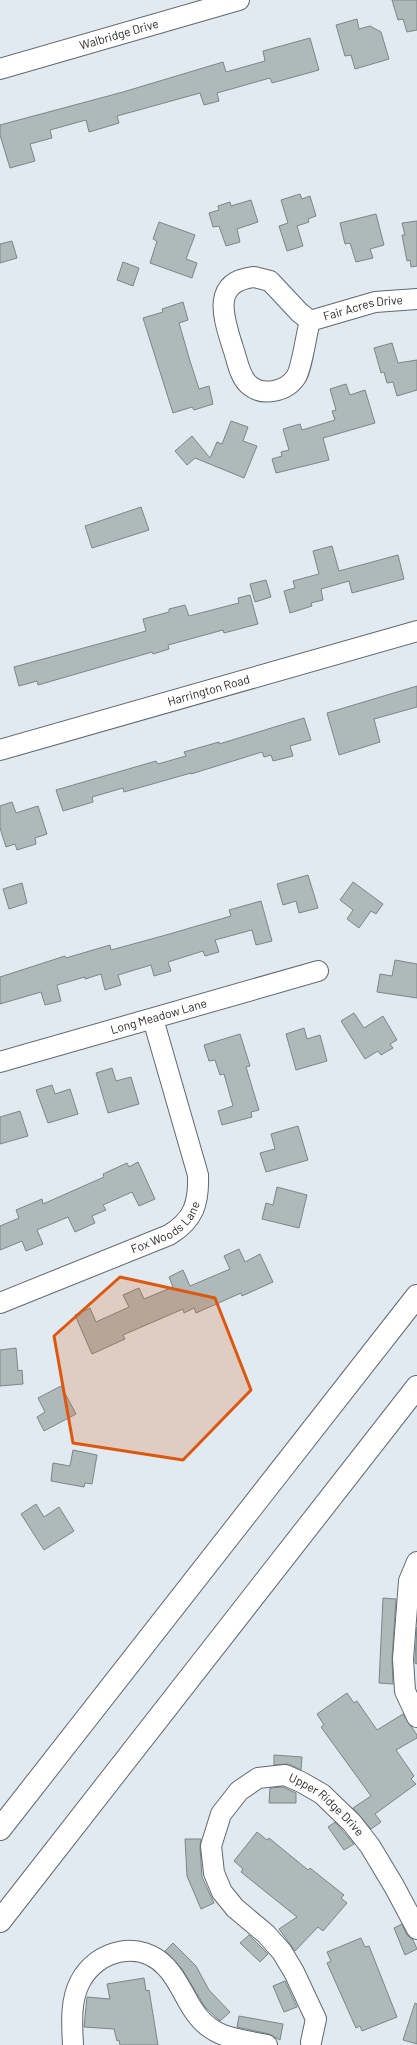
<svg xmlns="http://www.w3.org/2000/svg" width="417" height="2045" font-family="Barlow,sans-serif">
<style>
.building{fill:#aebaba;stroke:#7b8687}
.lines{fill:none;stroke-linecap:round;stroke-linejoin:round}
.minor-casing{stroke:#61696e;stroke-width:22}
.highway-casing{stroke:#61696e;stroke-width:24}
.minor{stroke:#fff;stroke-width:20}
.highway{stroke:#fff;stroke-width:22}
.marked{fill:#de570e;fill-opacity:0.2;stroke:#de570e;stroke-width:3;stroke-linejoin:round}
.labels{text-anchor:middle;stroke-width:3;stroke-linejoin:round;paint-order:stroke}
.street-label{font-size:12px;fill:#282b2e;stroke:#fff}
</style>
<rect width="100%" height="100%" fill="#e0eaf0"/>
<!-- building -->
<path class="building" d="M392 0H417V30L407 32 403 19 398 20Z
M357 19 359 29 370 26 381 32 389 59 355 69 351 55 345 56 336 25Z
M310 38 319 70 272 83 270 78 217 93 219 101 204 105 200 93 117 116 119 123 89 132 86 120 50 130 52 138 30 144 35 161 10 168 0 135V125L123 92 223 62 226 72 265 61 263 51Z
M300 194 302 199 310 196 316 216 308 219 309 222 297 226 303 246 287 251 279 226 288 223 281 200Z
M251 200 258 222 237 229 240 242 226 246 219 226 213 227 209 213 219 210 218 206 230 202 231 206Z
M376 214 384 245 370 249 373 258 356 262 350 243 345 244 340 223Z
M417 221V266L411 267 410 260 407 261 402 235H405L402 223Z
M159 222 195 235 186 259 197 263 192 278 150 263 157 241 153 239Z
M12 241 17 258 0 263V244Z
M123 262 139 268 133 286 117 280Z
M183 302 188 320 179 323 190 361 199 389 209 386 213 404 194 410 192 407 173 413 143 318 163 312 162 309Z
M392 343 398 363 417 360V390L397 396 393 382 387 383 384 372 381 373 374 348Z
M346 384 350 395 365 390 375 423 323 438 329 460 276 473 272 459 282 456 281 452 289 450 283 429 300 424 302 430 335 420 332 411 336 410 330 389Z
M231 421 248 427 243 441 257 446 244 478 195 458 187 465 175 451 192 436 210 458 217 442 222 444Z
M141 507 149 530 92 548 85 526Z
M332 546 339 571 398 555 404 579 352 593 349 581 321 589 323 600 311 603 312 606 290 613 284 591 295 588 293 581 319 574 313 551Z
M266 580 271 597 255 602 250 584Z
M250 595 258 624 224 633 223 630 168 645 169 649 153 654 152 652 38 685 37 681 19 686 14 667 146 631 143 619 169 612V609L185 605 189 616 239 603 238 598Z
M417 686V707L374 719 380 742 339 755 327 713Z
M304 718 311 740 290 746 293 756 273 761 271 755 264 757 262 752 191 774V773L124 792 123 788 92 797 93 802 63 811 56 790 156 761 158 764 186 756 184 752 219 742V744Z
M12 802 16 813 38 806 47 834 35 838 36 844 17 850 15 844 6 847 0 828V806Z
M308 875 318 908 299 913 296 901 283 905 277 884Z
M353 882 383 904 376 914 371 911 359 928 347 919 353 910 340 900Z
M22 883 27 903 9 909 3 889Z
M261 901 272 941 256 945 252 930 215 940 219 952 205 956 203 951 168 962 171 971 154 976 151 965 118 975 121 985 105 990 101 974 85 979V977L57 985 61 1001 45 1005 41 992 0 1004V977L65 956 66 958 110 945 111 950 166 935 231 916 229 910Z
M395 960 417 964V998L377 992 380 974 392 976Z
M354 1013 364 1028 383 1016 397 1040 390 1044 393 1048 381 1055 378 1051 365 1059 341 1021Z
M304 1028 307 1039 320 1035 327 1061 296 1070 286 1034Z
M240 1034 250 1066 246 1067 259 1110 251 1112 252 1117 222 1125 218 1111 233 1106 224 1074 220 1075 215 1060 209 1061 204 1045Z
M112 1068 116 1081 131 1077 139 1104 108 1113 96 1073Z
M52 1085 55 1094 70 1089 78 1114 48 1123 36 1090Z
M20 1111 28 1136 0 1144V1117Z
M298 1126 308 1160 266 1172 260 1153 275 1149 271 1134Z
M138 1162 155 1199 139 1206 132 1192 103 1205 106 1210 92 1216 95 1223 75 1232 68 1217 37 1230 43 1244 26 1251 22 1241 0 1250V1226L19 1218 16 1210 42 1199 43 1204 104 1177 103 1174 127 1163 129 1167Z
M277 1187 307 1195 299 1228 262 1219 266 1203 273 1205Z
M239 1249 245 1262 260 1254 273 1282 242 1296 241 1293 196 1313 194 1308 184 1313 183 1309 123 1335 125 1339 92 1354 75 1315 90 1308 96 1322 129 1307 123 1295 139 1288 144 1299 173 1287 169 1277 183 1270 190 1286 230 1269 224 1256Z
M16 1348 18 1371 22 1370 23 1384 0 1386V1350Z
M61 1386 76 1414 44 1431 37 1417 45 1412 38 1398Z
M73 1450 97 1455 92 1484 85 1483 84 1487 51 1481 53 1463 70 1466Z
M36 1504 44 1517 59 1507 74 1531 44 1550 21 1514Z
M383 1598 396 1599 392 1658 393 1684 379 1683Z
M417 1627V1664L415 1663V1659Z
M347 1693 354 1703 357 1701 377 1730 403 1714 417 1735V1738L396 1750 414 1776 411 1779 416 1784 375 1814 381 1822 371 1829 353 1808 371 1796 321 1727 324 1725 317 1714Z
M274 1755 302 1757 301 1770 289 1764 274 1765Z
M283 1787 296 1793V1803H269L270 1788Z
M335 1822 354 1844 344 1850 328 1827Z
M257 1832 267 1840 269 1838 308 1870 310 1868 344 1895 341 1898 347 1903 323 1931 318 1927 295 1951 279 1929 297 1917 241 1872 243 1869 234 1861Z
M185 1839H201L200 1847 202 1877 214 1903 201 1909 187 1876Z
M402 1924 407 1935 413 1940 417 1949 405 1955 394 1928Z
M249 1935 268 1954 260 1962 240 1943Z
M361 1938 365 1947 369 1946 397 2017 362 2031 360 2026 356 2028 327 1963 331 1961 327 1952Z
M173 1943 196 1966 209 1990 230 2012 220 2021 205 2007 182 1969 165 1951Z
M144 1978 146 1991 149 1990 158 2045H120L119 2040 117 2041 114 2029 84 2027 87 1997 110 1999 107 1984Z
M285 1981 297 2007 284 2012 273 1986Z
M415 2003 417 2004V2044L403 2040Z
M239 2016 283 2024 280 2040 269 2034 237 2027Z"/>
<g class="lines">
<defs>
<g id="minor">
<path id="s1" d="M0 69 239 0"/>
<path d="M254 277 270 281 299 312 310 321C306 335 302 368 296 377 286 392 262 397 248 384 239 375 237 359 233 348 224 319 210 282 254 277Z"/>
<path id="s2" d="M310 321 375 302 417 299"/>
<path id="s3" d="M0 750 417 631"/>
<path id="s4" d="M0 1062 318 971"/>
<path id="s5" d="M0 1303 169 1235C194 1220 199 1203 198 1175L153 1019"/>
<path d="M417 1562 409 1581 403 1659 405 1691 417 1717"/>
<path id="s6" d="M311 2042 316 2019 294 1972 282 1952 266 1934 235 1908 222 1892 214 1873 211 1846 221 1814 239 1791 258 1778 285 1775 301 1782 322 1794 352 1823 370 1846 394 1886 417 1929"/>
<path d="M73 2045C72 2025 70 2001 80 1982 97 1949 141 1939 167 1968 183 1985 189 2013 209 2027 224 2039 248 2041 267 2045"/>
</g>
<path id="highway" d="M0 1829 417 1296
M0 1921 417 1387"/>
</defs>
<!-- minor casing -->
<use href="#minor" class="minor-casing"/>
<!-- highway casing -->
<use href="#highway" class="highway-casing"/>
<!-- minor -->
<use href="#minor" class="minor"/>
<!-- highway -->
<use href="#highway" class="highway"/>
</g>
<!-- marked area -->
<path class="marked" d="M120 1277 215 1298 251 1390 183 1460 73 1443 54 1336Z"/>
<g class="labels">
<!-- street labels -->
<g class="street-label">
<text dy="4" stroke="none"><textPath href="#s1" startOffset="124">Walbridge Drive</textPath></text>
<text dy="4" stroke="none"><textPath href="#s2" startOffset="55">Fair Acres Drive</textPath></text>
<text dy="4" stroke="none"><textPath href="#s3" startOffset="217">Harrington Road</textPath></text>
<text dy="4" stroke="none"><textPath href="#s4" startOffset="165">Long Meadow Lane</textPath></text>
<text dy="4" stroke="none"><textPath href="#s5" startOffset="184">Fox Woods Lane</textPath></text>
<text dy="4" stroke="none"><textPath href="#s6" startOffset="396">Upper Ridge Drive</textPath></text>
</g>
</g>
</svg>
